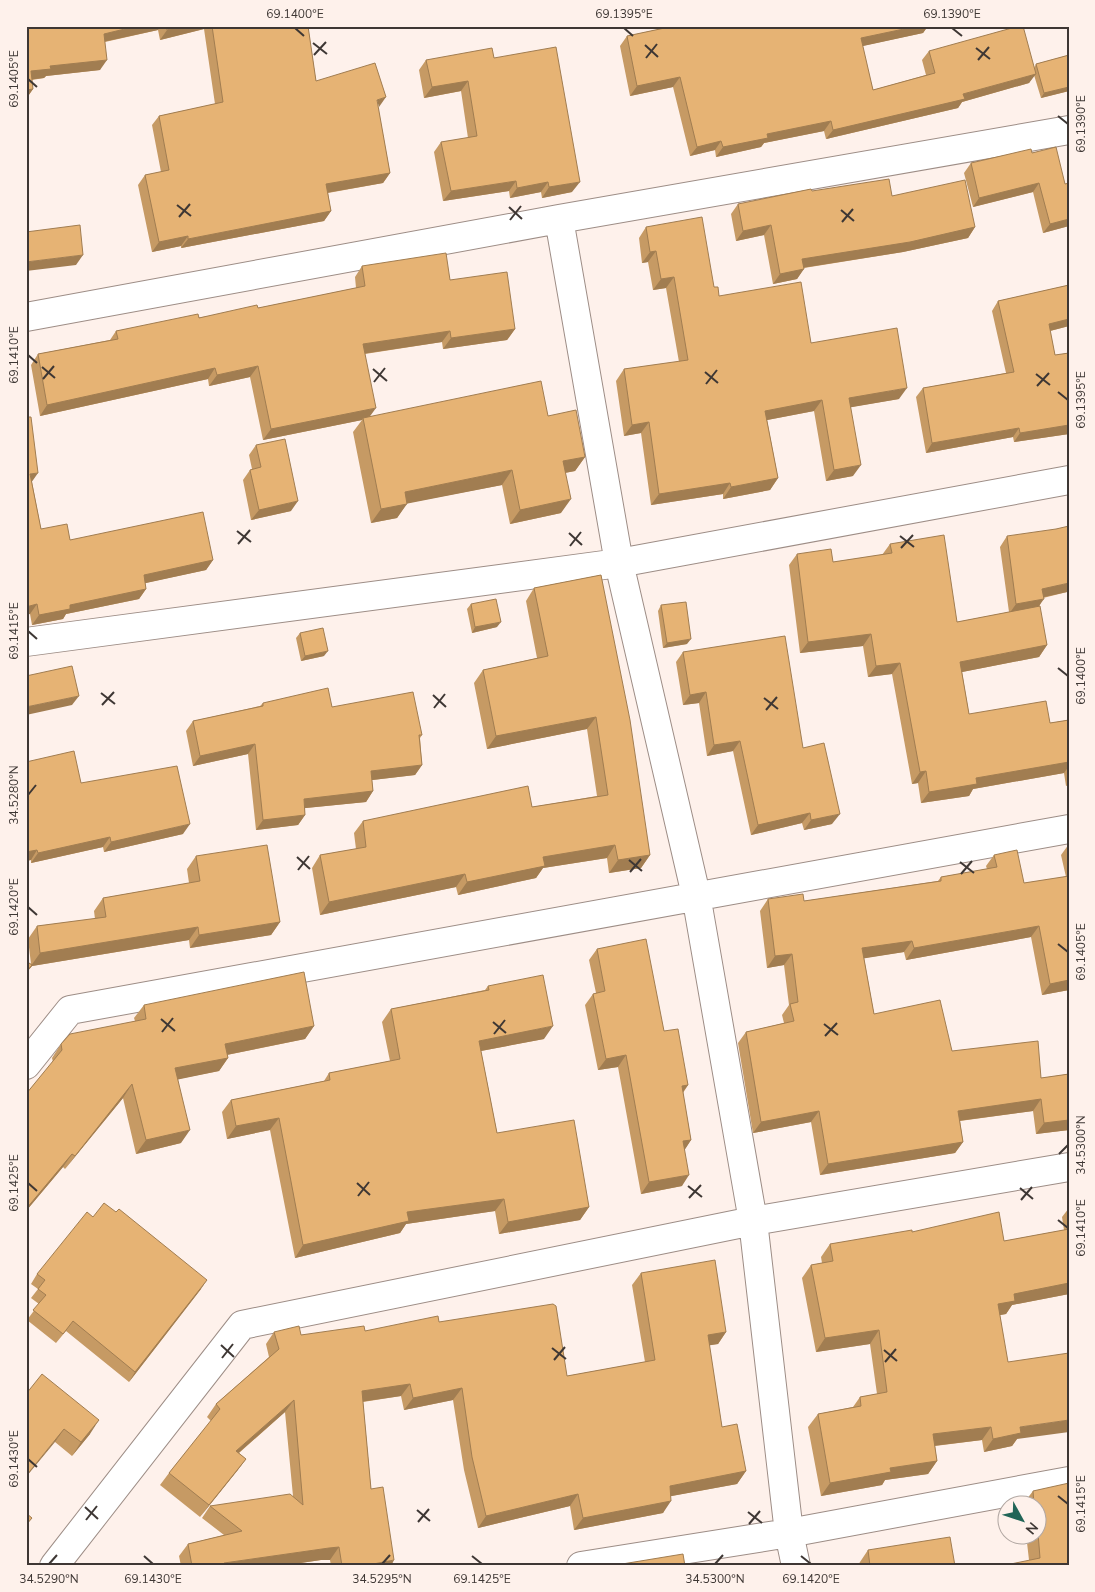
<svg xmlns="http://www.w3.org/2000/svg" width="1095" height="1592" font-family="'Nunito Sans',sans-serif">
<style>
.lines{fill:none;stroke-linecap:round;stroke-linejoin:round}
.minor-casing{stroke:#9d8d86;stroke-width:30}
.minor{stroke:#fff;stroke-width:28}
.wall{fill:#c69a64}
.shaded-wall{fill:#a17d51}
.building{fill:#e6b374;stroke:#a17d51}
.ticks{fill:none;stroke:#3e3734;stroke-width:2}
.neatline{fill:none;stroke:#3e3734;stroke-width:2}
.ticks-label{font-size:12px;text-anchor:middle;fill:#3e3734}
</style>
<rect width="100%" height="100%" fill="#fef1eb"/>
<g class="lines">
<defs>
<path id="minor" d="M559 219 619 563 696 895 753 1221 789 1533 796 1566
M26 317 559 219 1069 130
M26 642 619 563 1069 480
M26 1065 70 1010 1069 829
M54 1566 242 1325 753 1221 1069 1167
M581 1566 789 1533 1069 1481"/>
</defs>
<!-- minor casing -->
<use href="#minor" class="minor-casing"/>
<!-- minor -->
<use href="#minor" class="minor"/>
</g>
<!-- wall -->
<path class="wall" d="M26 26H309L308 27 316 81 378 107 390 173 383 183 328 193 331 211 324 221 181 248V246L152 252 138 185 145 175 161 172 152 125 159 116 215 104 204 29 160 40 158 30 105 42 100 70 46 76 44 78 32 80 33 89 26 99Z
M674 26H928L923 33 862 46 873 90 926 75 922 60 929 51 1034 68 1036 64 1069 55V91L1041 98 1034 75 1029 83 962 102 958 108 826 139 824 131 764 143 761 147 716 157 715 150 690 156 673 87 630 96 620 46 627 36Z
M494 58 572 192 542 198 541 192 510 198 509 191 443 201 434 152 441 142 468 138 461 91 424 98 419 70 426 60Z
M1032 153 1069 226 1043 233 1033 192 973 207 964 173 971 163Z
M812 191 975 227 968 238 903 252 804 268 797 279 773 284 764 235 736 241 731 214 738 204Z
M646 227 714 287 719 296 811 343 899 399 851 407 853 476 826 481 814 411 767 420 778 478 770 490 723 499V494L651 505 641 433 624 436 616 381 624 369 679 362 666 288 653 290 648 262 642 263 639 238Z
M362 266 450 280 515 329 507 340 443 349 442 342 365 354 370 416H548L585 457 575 471 565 473 561 513 510 524 502 485 407 503 397 518 371 523 353 432 362 420 263 440 250 377 209 386 208 379 40 416 31 365 38 354 110 340 116 331 258 308 356 288 355 277Z
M1069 285V326L1050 331 1055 355 1069 353V434L1014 442 1013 437 926 453 916 397 923 388 1006 373 992 311 998 301Z
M256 445 291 511 251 520 243 480 250 470 252 469 249 455Z
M32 482 41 529 70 540 213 560 206 570 145 583 146 589 139 599 66 614 63 619 32 625 30 614Z
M1007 536 1067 592 1043 598 1039 607 1047 645 1039 657 962 672 969 714 1050 723 1069 720V785L1066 786 1064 773 973 789 969 796 921 803 918 783 912 784 892 674 868 677 863 646 800 653 789 565 797 554 833 562 882 555 890 544 957 622 1009 612 1000 547Z
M601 575 650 855 641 868 609 873 607 858 543 868 536 878 458 895 456 887 320 915 312 868 320 855 356 849 354 833 363 821 532 807 597 796 587 729 487 749 474 683 483 670 537 658 526 601 534 588Z
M471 604 497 627 472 633 467 609Z
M661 605 687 644 663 648 658 611Z
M300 633 324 656 301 661 296 638Z
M683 652 803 748 832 824 804 830 802 823 751 835 733 751 707 756 699 703 683 705 676 662Z
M263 703 332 707 422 735 420 738 422 765 415 775 372 780 373 791 366 802 305 808V815L298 825 256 830 248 754 193 766 186 731 193 721 260 706Z
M26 762 81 783 183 834 104 852 103 847 31 863V860L26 861Z
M1069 844V990L1042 995 1031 937 906 960 904 952 864 958 874 1014 952 1051 1041 1078 1069 1074V1130L1036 1134 1033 1111 960 1121 963 1142 955 1153 820 1175 811 1122 753 1133 738 1043 746 1032 784 1023 782 1015 789 1005 784 965 767 968 760 911 768 899 804 901 938 881 941 877 987 869 986 866 994 855 1024 883 1066 877 1061 855Z
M196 856 280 922 271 935 190 948 189 940 32 966 26 973V961L31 964 28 939 37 926 95 919 94 911 103 898 189 883 187 869Z
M597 949 664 1031 688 1085 683 1093 691 1140 684 1150 682 1186 641 1194 618 1067 598 1070 585 1005 593 994 596 993 589 960Z
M488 986 544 1039 481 1051 497 1133 589 1207 580 1220 499 1234 495 1211 406 1224 400 1233 295 1258 270 1130 227 1139 222 1112 231 1100 324 1081 329 1073 390 1061 382 1022 391 1009 485 990Z
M144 1005 314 1026 305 1039 227 1055 228 1058 219 1071 178 1079 181 1143 136 1154 123 1098 65 1169 63 1167 26 1211V1094L53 1062 52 1058 61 1044 135 1021 134 1018Z
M1069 1208V1294L1012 1305 1006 1314 1000 1315 1017 1439 1012 1446 984 1452 982 1440 935 1446 937 1461 928 1474 885 1480 882 1485 821 1496 808 1427 818 1414 853 1407 860 1397 877 1394 870 1344 816 1352 802 1278 811 1265 822 1263 821 1257 830 1244 912 1232 1004 1241 1064 1230 1062 1217Z
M93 1217 201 1289 129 1382 66 1331 56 1343 27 1320 39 1304 31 1298 38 1289 31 1284 37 1274Z
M641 1273 726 1332 718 1344 709 1345 722 1427 746 1471 737 1484 671 1496 663 1513 574 1530 570 1506 478 1528 464 1470 453 1400 404 1410 401 1396 363 1402 371 1489 391 1566H331L330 1560H321L280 1566H181L179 1556 188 1544 224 1535 202 1518 210 1506 293 1496 285 1412 239 1453 246 1459 237 1471 200 1517 160 1485 169 1473 211 1421 207 1417 216 1404 269 1357 266 1344 274 1332 301 1335 365 1331 439 1322 567 1376 645 1362 632 1285Z
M26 1394 90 1434 72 1456 55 1442Z
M1033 1491 1069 1566 1029 1560 1026 1534H1038V1504H1023Z
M868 1550 955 1566H858V1565Z"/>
<!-- shaded-wall -->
<path class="shaded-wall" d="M137 26H160L158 30 98 43 104 34Z
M182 26H206L204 29 160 40 167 30Z
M918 26H928L923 33 854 48 861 38Z
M107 60 100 70 46 76 44 78 26 80 31 71 50 66Z
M1036 74 1029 83 962 102 958 108 826 139 833 130Z
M680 77 673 87 630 96 637 86Z
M468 81 461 91 424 98 432 87Z
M1069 87V91L1041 98 1044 93Z
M33 89 26 99V90Z
M386 97 379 107 377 100Z
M831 121 824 131 764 143 761 147 716 157 723 147 767 134Z
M721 141 715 150 690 156 697 147Z
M390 173 383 183 320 194 326 184Z
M516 181 509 191 443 201 451 191Z
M548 182 541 192 510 198 517 188Z
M580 182 572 192 542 198 549 187Z
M1039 183 1033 192 973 207 979 198Z
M331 211 324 221 181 248 188 239Z
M1069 219V226L1043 233 1050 224Z
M771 225 764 235 736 241 743 231Z
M975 227 968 238 903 252 795 269 802 259Z
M188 236 181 246 152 252 159 242Z
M656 251 648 262 642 263 650 252Z
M83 255 76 265 26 271V262Z
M804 269 797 279 773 284 780 274Z
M674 277 666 288 653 290 661 279Z
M1069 319V326L1042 333 1049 324Z
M515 329 507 340 443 349 451 338Z
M450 331 442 342 355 355 363 344Z
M258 366 250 377 209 386 217 375Z
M215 368 208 379 40 416 47 405Z
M907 388 899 399 841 409 849 398Z
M822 400 814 411 757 422 765 411Z
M376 408 368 419 363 418 362 420 263 440 271 429Z
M649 422 641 433 624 436 632 425Z
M1069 425V434L1014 442 1020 433Z
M1019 428 1013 437 926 453 932 443Z
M585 457 575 471 553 475 563 461Z
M861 465 853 476 826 481 834 470Z
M512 470 502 485 395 506 405 492Z
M38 473 31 483 30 474Z
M778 478 770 490 723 499 731 487Z
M730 483 723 494 651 505 659 494Z
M571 499 561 513 510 524 520 510Z
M298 501 291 511 251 520 259 510Z
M407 504 397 518 371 523 381 509Z
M213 560 206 570 137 585 144 575Z
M1069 583V590L1067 592 1035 599 1042 589Z
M146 589 139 599 66 614 63 619 32 625 39 615 70 605Z
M1044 599 1036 610 1009 614 1016 604Z
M37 604 30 614 26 615V607Z
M501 622 497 627 472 633 475 627Z
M871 634 863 646 800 653 808 642Z
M691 639 687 644 663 648 667 643Z
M1047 645 1039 657 952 674 960 662Z
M328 651 324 656 301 661 305 656Z
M900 663 892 674 868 677 876 666Z
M706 692 699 703 683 705 690 695Z
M79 696 72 705 26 715V707Z
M596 717 587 729 487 749 496 736Z
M740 741 733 751 707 756 714 745Z
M255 744 248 754 193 766 200 756Z
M1069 762V766L1064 773 973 789 969 796 921 803 929 792 976 778Z
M422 765 415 775 364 781 371 771Z
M926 771 918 783 912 784 920 772Z
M373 791 366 802 296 809 304 799Z
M810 813 802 823 751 835 758 825Z
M840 814 832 824 804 830 811 820Z
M305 815 298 825 256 830 263 820Z
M190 824 183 834 104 852 111 842Z
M110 837 103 847 31 863 38 853Z
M615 845 607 858 543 868 536 878 458 895 467 882 543 857Z
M37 850 31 860 26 861V852Z
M650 855 641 868 609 873 618 860Z
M465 874 456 887 320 915 329 902Z
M280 922 271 935 190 948 199 935Z
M1039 926 1031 937 906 960 914 948Z
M198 927 189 940 32 966 26 973 40 953Z
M912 941 904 952 854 960 862 948Z
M792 954 784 965 767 968 775 956Z
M1069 980V990L1042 995 1050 984Z
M314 1026 305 1039 216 1057 225 1044Z
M553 1026 544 1039 470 1053 479 1041Z
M626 1055 618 1067 598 1070 606 1059Z
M228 1058 219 1071 166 1082 175 1068Z
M132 1084 123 1098 65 1169 75 1156Z
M688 1085 680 1096 682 1086Z
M1041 1099 1033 1111 950 1122 958 1111Z
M819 1111 811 1122 753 1133 761 1122Z
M279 1118 270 1130 227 1139 236 1126Z
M1069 1120V1130L1036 1134 1044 1123Z
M190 1130 181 1143 136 1154 146 1140Z
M691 1140 684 1151 683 1141Z
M963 1142 955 1153 820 1175 828 1164Z
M72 1154 63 1167 26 1211V1209Z
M689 1175 682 1186 641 1194 649 1182Z
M504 1199 495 1211 406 1224 400 1233 295 1258 303 1245 407 1212Z
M589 1207 580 1220 499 1234 508 1222Z
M207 1280 201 1289 129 1382 135 1372Z
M1069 1283V1294L1012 1305 1006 1314 989 1317 998 1304 1014 1294Z
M879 1330 870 1344 816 1352 825 1338Z
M726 1332 718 1344 699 1347 708 1335Z
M410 1384 401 1396 353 1403 362 1391Z
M462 1388 453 1400 404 1410 413 1398Z
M294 1400 285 1412 227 1463 236 1451Z
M99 1420 90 1434 72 1456 81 1442Z
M1069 1420V1432L1017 1439 1012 1446 984 1452 993 1439 1020 1427Z
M991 1427 982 1440 924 1447 933 1434Z
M64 1429 55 1442 26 1477V1476Z
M246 1459 237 1471 200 1517 209 1505Z
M937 1461 928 1474 885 1480 882 1485 821 1496 830 1483 890 1468Z
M746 1471 737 1484 661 1498 670 1486Z
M578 1494 570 1506 478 1528 486 1516Z
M671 1501 663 1513 574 1530 583 1518Z
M339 1547 330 1560H321L280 1566H222L224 1563 329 1548Z
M394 1560 391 1566H363Z"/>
<!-- building -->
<path class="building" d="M26 26H137L104 34 107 60 50 66 51 69 31 71 33 89 26 90Z
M166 26H182L167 30Z
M212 26H308L316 81 375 63 386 97 377 100 390 173 326 184 331 211 188 239V236L159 242 145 175 169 170 159 116 223 102Z
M674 26H918L861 38 873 90 935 73 929 51 1019 26H1023L1036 74 963 94 965 99 833 130 831 121 767 134 768 138 723 147 721 141 697 147 680 77 637 86 627 36Z
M556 47 580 182 549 187 548 182 517 188 516 181 451 191 441 142 477 136 468 81 432 87 426 60 492 48 494 58Z
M1069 55V87L1044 93 1036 64Z
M1056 147 1065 184 1069 183V219L1050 224 1039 183 979 198 971 163 1031 149 1032 153Z
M889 179 892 196 965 180 975 227 910 242 802 259 804 269 780 274 771 225 743 231 738 204 811 189 812 191Z
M702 217 714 287H718L719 296 801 282 811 343 897 328 907 388 849 398 861 465 834 470 822 400 765 411 778 478 731 487 730 483 659 494 649 422 632 425 624 369 688 360 674 277 661 279 656 251 650 252 646 227Z
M80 225 83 255 26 262V232Z
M446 253 450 280 507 272 515 329 451 338 450 331 363 344 376 408 271 429 258 366 217 375 215 368 47 405 38 354 118 339 116 331 198 314 199 318 257 305 258 308 365 286 362 266Z
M1069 285V319L1049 324 1055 355 1069 353V425L1020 433 1019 428 932 443 923 388 1014 372 998 301Z
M541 381 548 416 576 410 585 457 563 461 571 499 520 510 512 470 405 492 407 504 381 509 363 418Z
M26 417H31L38 473 30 474 41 529 67 524 70 540 203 512 213 560 144 575 146 589 70 605V609L39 615 37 604 26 607Z
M285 439 298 501 259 510 250 470 261 467 256 445Z
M1069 526V583L1042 589 1044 599 1016 604 1007 536 1056 529Z
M944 535 957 622 1040 606 1047 645 960 662 969 714 1046 701 1050 723 1069 720V762L976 778 977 784 929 792 926 771 920 772 900 663 876 666 871 634 808 642 797 554 831 549 833 562 892 553 890 544Z
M601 575 630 720 650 855 618 860 615 845 543 857 545 866 467 882 465 874 329 902 320 855 366 847 363 821 528 786 532 807 608 795 596 717 496 736 483 670 548 656 534 588Z
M496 599 501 622 475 627 471 604Z
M686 602 691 639 667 643 661 605Z
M323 628 328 651 305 656 300 633Z
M785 636 803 748 824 743 840 814 811 820 810 813 758 825 740 741 714 745 706 692 690 695 683 652Z
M72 666 79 696 26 707V676Z
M328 688 332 707 413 692 422 735H419L422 765 371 771 373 791 304 799 305 815 263 820 255 744 200 756 193 721 263 706V703Z
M74 751 81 783 177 766 190 824 111 842 110 837 38 853 37 850 26 852V762Z
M267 845 280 922 199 935 198 927 40 953 37 926 106 917 103 898 200 881 196 856Z
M1017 850 1024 883 1069 876V980L1050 984 1039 926 914 948 912 941 862 948 874 1014 940 1000 952 1051 1038 1041 1041 1078 1069 1074V1120L1044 1123 1041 1099 958 1111 963 1142 828 1164 819 1111 761 1122 746 1032 794 1021 790 1004 798 1002 792 954 775 956 768 899 803 894 804 901 941 881V877L997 867 994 855Z
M646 939 664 1031 678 1029 688 1085 682 1086 691 1140 683 1141 689 1175 649 1182 626 1055 606 1059 593 994 605 991 597 949Z
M26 961 32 965 26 972Z
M304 972 314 1026 225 1044 228 1058 175 1068 190 1130 146 1140 132 1084 75 1156 72 1154 26 1209V1094L62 1050 61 1044 70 1034 146 1019 144 1005Z
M543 975 553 1026 479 1041 497 1133 574 1120 589 1207 508 1222 504 1199 407 1212 409 1221 303 1245 279 1118 236 1126 231 1100 330 1080 329 1073 400 1059 391 1009 489 990 488 986Z
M104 1203 116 1212 119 1209 207 1280 135 1372 73 1321 63 1334 33 1310 46 1295 38 1289 45 1280 37 1274 87 1212 93 1217Z
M999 1212 1004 1241 1069 1229V1283L1014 1294 1015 1301 998 1304 1008 1362 1069 1353V1420L1020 1427 1021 1433 993 1439 991 1427 933 1434 937 1461 890 1468 891 1472 830 1483 818 1414 861 1406 860 1397 887 1392 879 1330 825 1338 811 1265 833 1261 830 1244 912 1230V1232Z
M715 1260 726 1332 708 1335 722 1427 737 1424 746 1471 670 1486 671 1501 583 1518 578 1494 486 1516 472 1457 462 1388 413 1398 410 1384 362 1391 371 1489 383 1487 394 1560 363 1566H342L339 1547 329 1548 224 1563 225 1566H192L188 1544 242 1531 210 1506 290 1494 303 1505 294 1400 236 1451 246 1459 209 1505 169 1473 220 1409 216 1404 279 1349 274 1332 299 1326 301 1335 364 1326 365 1331 438 1316 439 1322 553 1304 556 1306 567 1376 655 1360 641 1273Z
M42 1374 99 1420 81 1442 64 1429 26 1476V1394Z
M1069 1483V1566H1001L1040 1558 1038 1533V1504H1034L1033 1491Z
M26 1513 32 1518 26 1525Z
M950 1537 955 1566H870L868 1550Z
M683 1554 685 1566H610Z"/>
<!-- ticks -->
<path class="ticks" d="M295 28 304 36M624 28 633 36M952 28 962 36M313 43 327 54M645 45 658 57M976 48 990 59M314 55 326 42M646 58 657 44M978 60 989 47M28 79 37 87M1058 116 1068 124M177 205 191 216M509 207 522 219M841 210 854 221M179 217 190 204M510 220 521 206M842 222 853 209M28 355 37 363M42 367 55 378M373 369 387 381M705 372 718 383M1036 374 1050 385M43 379 54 366M374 382 385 368M706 384 717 370M1037 386 1049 373M1058 392 1068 400M237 531 251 542M569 533 582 545M900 536 914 547M238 544 250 530M570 546 581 532M901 548 913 535M28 631 37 639M1058 668 1068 676M101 693 115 704M433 695 446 707M764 698 778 709M102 705 114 692M434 708 445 694M766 710 777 697M28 795 36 785M297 857 310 869M629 860 642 871M960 862 974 873M298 870 309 856M630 872 641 859M961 874 972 861M28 907 37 915M1058 944 1068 952M161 1019 175 1031M493 1022 506 1033M824 1024 838 1035M162 1032 173 1018M494 1034 505 1020M825 1036 837 1023M1059 1154 1068 1145M28 1183 37 1191M357 1183 370 1195M688 1186 702 1197M1020 1188 1033 1199M358 1196 369 1182M689 1198 701 1185M1021 1200 1032 1187M1058 1220 1068 1228M221 1345 234 1357M552 1348 566 1359M884 1350 897 1361M222 1358 233 1344M554 1360 565 1347M885 1362 896 1349M28 1459 37 1467M1058 1496 1068 1504M85 1507 98 1519M417 1510 430 1521M748 1512 762 1523M86 1520 97 1506M418 1522 429 1509M749 1524 760 1511M144 1556 153 1564M472 1556 482 1564M801 1556 811 1564M49 1564 57 1555M382 1564 390 1555M715 1564 723 1555"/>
<!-- border -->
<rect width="1095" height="1592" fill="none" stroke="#fef1eb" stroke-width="55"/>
<!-- north arrow -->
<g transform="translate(1022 1520) rotate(130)"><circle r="24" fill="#fef1eb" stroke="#b1a7a2"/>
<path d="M0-4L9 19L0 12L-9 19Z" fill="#216557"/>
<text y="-8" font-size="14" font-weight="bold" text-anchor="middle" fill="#3e3734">N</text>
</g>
<rect x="28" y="28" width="1040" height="1536" class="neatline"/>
<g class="ticks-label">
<text x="295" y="18">69.1400°E</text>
<text x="624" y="18">69.1395°E</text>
<text x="952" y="18">69.1390°E</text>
<text transform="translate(14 79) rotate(-90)" y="4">69.1405°E</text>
<text transform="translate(1081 124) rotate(-90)" y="4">69.1390°E</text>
<text transform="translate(14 355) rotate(-90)" y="4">69.1410°E</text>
<text transform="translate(1081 400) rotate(-90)" y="4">69.1395°E</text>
<text transform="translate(14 631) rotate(-90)" y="4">69.1415°E</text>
<text transform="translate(1081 676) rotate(-90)" y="4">69.1400°E</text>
<text transform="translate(14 795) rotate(-90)" y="4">34.5280°N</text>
<text transform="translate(14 907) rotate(-90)" y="4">69.1420°E</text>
<text transform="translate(1081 952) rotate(-90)" y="4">69.1405°E</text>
<text transform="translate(1081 1145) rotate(-90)" y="4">34.5300°N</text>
<text transform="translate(14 1183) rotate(-90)" y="4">69.1425°E</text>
<text transform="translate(1081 1228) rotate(-90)" y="4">69.1410°E</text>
<text transform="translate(14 1459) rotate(-90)" y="4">69.1430°E</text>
<text transform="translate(1081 1504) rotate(-90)" y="4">69.1415°E</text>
<text x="49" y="1583">34.5290°N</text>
<text x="153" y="1583">69.1430°E</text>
<text x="382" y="1583">34.5295°N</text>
<text x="482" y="1583">69.1425°E</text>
<text x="715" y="1583">34.5300°N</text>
<text x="811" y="1583">69.1420°E</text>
</g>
</svg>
